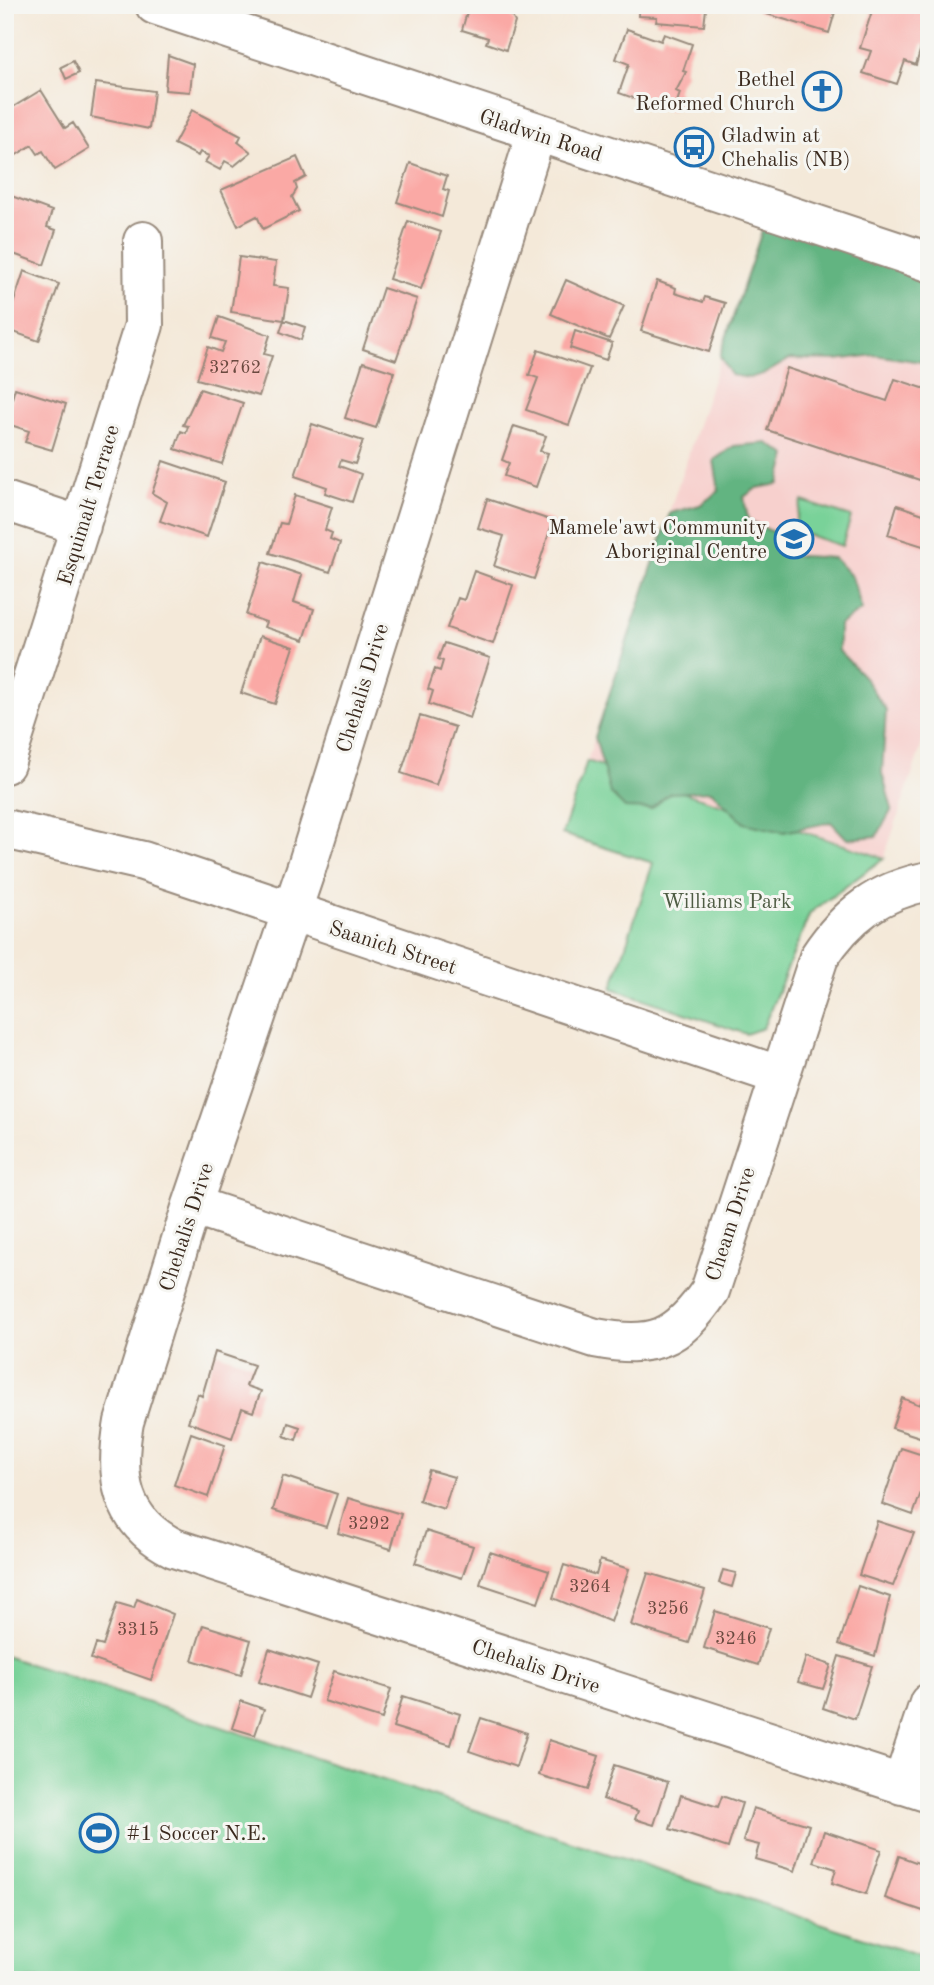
<svg xmlns="http://www.w3.org/2000/svg" width="934" height="1985" font-family="'Old Standard TT',serif">
<style>
.built{fill:#f7d0cd}
.green{fill:#79d299;stroke:#5a7e5c;stroke-width:2}
.forest{fill:#62b481;stroke:#4e6f50;stroke-width:2}
.building{fill:#faa9a5}
.lines{fill:none;stroke-linecap:round;stroke-linejoin:round}
.minor-casing{stroke:#988a7c;stroke-width:42}
.major-casing{stroke:#988a7c;stroke-width:42}
.minor{stroke:#fff;stroke-width:38}
.major{stroke:#fff;stroke-width:38}
.labels{text-anchor:middle;stroke-width:6;stroke-linejoin:round;paint-order:stroke}
.number-label{font-size:18px;fill:#6b4a40}
.poi-label{font-size:21px;fill:#3b2a1e;stroke:#f6f6f2;text-anchor:end}
.street-label{font-size:21px;fill:#3b2a1e;stroke:#f6f6f2}
.park-label{font-size:21px;fill:#4e5c43;stroke:#f6f6f2}
</style>
<rect width="100%" height="100%" fill="#f6f6f2"/>
<filter id="ink" filterUnits="userSpaceOnUse"><feTurbulence type="fractalNoise" baseFrequency=".0143" numOctaves="2"/><feDisplacementMap in="SourceGraphic" scale="14" xChannelSelector="R" yChannelSelector="G"/><feConvolveMatrix kernelMatrix="1 2 1 2 8 2 1 2 1" color-interpolation-filters="sRGB"/></filter>
<filter id="wash" filterUnits="userSpaceOnUse"><feTurbulence type="fractalNoise" baseFrequency=".00686" numOctaves="4" result="noise"/><feDisplacementMap in="SourceGraphic" scale="28" xChannelSelector="R" yChannelSelector="G"/><feGaussianBlur stdDeviation="1.57" result="paint"/><feColorMatrix in="noise" values="0 0 0 0 0 0 0 0 0 0 0 0 0 0 0 0 0 1.4 0 .05"/><feComposite in="paint" operator="in"/></filter>
<g filter="url(#wash)">
<rect width="100%" height="100%" fill="#f4e9d9"/>
<!-- built -->
<path class="built" d="M767 216 929 273V723L884 858 587 761Z"/>
<!-- green -->
<path class="green" d="M802 501 851 517 842 546 793 530Z
M587 761 884 858 810 913 763 1028 746 1034 612 988 653 863 562 834Z
M5 1656 929 1959V1980H5Z"/>
<!-- forest -->
<path class="forest" d="M767 216 929 273V363L875 355 836 360 790 359 766 373 749 378 731 375 720 356Z
M767 443 787 455 779 484 757 488 744 497 748 520 773 532 787 555 834 558 852 577 862 610 839 625V651L863 676 886 710 882 773 892 809 877 836 847 839 831 822 784 832 744 823 711 791 670 793 651 809 625 808 610 793 595 737 670 513 700 505 719 491 714 460 734 446Z"/>
<g id="blocks">
<!-- building -->
<path class="building" d="M469 5H514L511 15 515 22 506 50 486 43 488 38 462 30Z
M639 5H712L706 9 704 26 656 22 657 17 638 16Z
M759 5H837L829 33 757 11Z
M874 5H929V46L922 44 916 65 905 61 897 84 863 73 871 51 860 48Z
M627 29 661 41 664 34 692 44 683 71 686 72 676 91 680 93 675 108 670 111 619 93 629 64 616 59Z
M168 55 193 64 190 92 165 90Z
M73 61 79 73 66 79 61 67Z
M96 83 154 91 149 129 91 117Z
M41 90 65 128 73 123 89 149 55 170 43 151 38 154 32 145 7 161 5 159V112Z
M192 110 241 136 238 142 251 152 234 166 225 161 220 170 205 162 209 156 200 152 198 156 174 144Z
M297 157 306 177 295 183 297 189 292 197 299 211 263 229 257 216 238 226 221 190Z
M410 163 447 176 443 189 449 191 442 217 397 202Z
M6 194 52 211 47 227 56 230 44 265 5 251Z
M408 221 441 232 421 289 389 279Z
M239 257 276 262 273 286 289 288 284 320 305 327 301 340 280 332 284 320 231 312Z
M24 271 59 284 39 341 5 329Z
M566 280 624 306 609 339 551 314Z
M657 281 676 288 675 293 703 302 705 297 725 303 709 352 641 331Z
M383 288 417 299 396 360 363 349Z
M219 317 270 335 264 354 272 356 259 396 197 379 208 347 221 352 225 342 212 338Z
M575 331 612 343 606 360 570 348Z
M538 350 590 368 569 425 526 410 538 378 529 375Z
M363 362 394 372 376 428 345 418Z
M787 368 887 401 895 379 929 390V483L767 430Z
M15 388 66 404 52 450 25 442 29 431 5 423Z
M200 389 243 403 222 464 175 449 181 431 186 433 188 426 183 425Z
M312 424 363 441 355 464 341 460 339 466 361 474 352 502 325 493 327 487 295 476Z
M514 426 546 436 540 451 548 453 536 487 504 476 509 463 502 460Z
M163 461 225 482 207 537 160 521 167 502 152 493Z
M295 495 332 507 325 530 332 533 330 539 340 543 330 572 270 553 280 523 286 524Z
M487 499 553 521 534 579 494 566 504 536 478 528Z
M897 505 929 516V548L888 535Z
M263 562 302 575 294 602 314 609 304 640 264 627 266 622 246 615Z
M474 571 513 585 493 644 447 628 458 598 464 600Z
M260 636 294 647 275 704 241 693Z
M444 643 490 658 470 718 429 704 433 691 428 689 435 669 440 671 443 661 438 659Z
M420 716 455 727 436 785 401 773Z
M215 1352 254 1365 246 1386 261 1391 253 1412 242 1408 232 1438 188 1422 198 1394 202 1396Z
M928 1381 929 1440 892 1428 902 1398 920 1405Z
M288 1423 300 1427 296 1440 284 1436Z
M191 1433 225 1445 208 1497 174 1485Z
M901 1448 929 1457V1486L924 1484 913 1515 882 1504Z
M429 1470 454 1477 444 1509 419 1501Z
M283 1476 337 1494 326 1527 273 1510Z
M348 1498 401 1514 391 1549 338 1533Z
M877 1521 914 1533 893 1586 859 1575Z
M426 1531 473 1546 462 1578 415 1563Z
M490 1552 549 1571 538 1603 480 1584Z
M600 1560 629 1569 611 1622 553 1598 564 1565 596 1575Z
M723 1570 736 1573 732 1587 719 1583Z
M648 1573 705 1590 689 1643 631 1625Z
M858 1586 890 1597 875 1656 839 1644Z
M137 1599 173 1614 151 1680 91 1659 96 1644 103 1646 117 1603 134 1608Z
M715 1611 769 1628 758 1665 704 1648Z
M203 1625 251 1640 241 1675 192 1660Z
M269 1649 318 1665 307 1698 259 1682Z
M839 1656 872 1666 855 1719 823 1708Z
M806 1657 831 1665 823 1689 798 1682Z
M334 1671 391 1689 382 1719 324 1701Z
M403 1696 460 1714 451 1745 393 1727Z
M241 1701 264 1709 255 1735 232 1728Z
M481 1718 527 1733 516 1767 469 1751Z
M549 1740 599 1756 588 1790 539 1775Z
M614 1765 668 1782 654 1825 635 1819 638 1811 603 1799Z
M681 1795 718 1807 722 1796 742 1803 728 1848 670 1829Z
M753 1808 809 1825 795 1871 755 1859 759 1845 743 1841Z
M824 1831 881 1850 866 1894 832 1883 836 1869 814 1862Z
M899 1856 924 1865 922 1871 929 1873V1913L885 1898Z"/>
</g>
</g>
<g filter="url(#ink)">
<use href="#blocks" fill-opacity="0" stroke="#988a7c" stroke-width="2"/>
<g class="lines">
<defs>
<path id="minor" d="M536 134 307 866 192 1205 124 1422C114 1477 120 1521 174 1548L929 1793
M5 501 81 526
M5 764 144 325 143 241
M5 829 143 861 778 1075
M192 1205 595 1338C653 1349 677 1340 710 1291L819 957C847 915 878 891 929 881
M902 1785 929 1703"/>
<path id="major" d="M155 5 929 262"/>
</defs>
<!-- minor casing -->
<use href="#minor" class="minor-casing"/>
<!-- major casing -->
<use href="#major" class="major-casing"/>
<!-- minor -->
<use href="#minor" class="minor"/>
<!-- major -->
<use href="#major" class="major"/>
</g>
</g>
<!-- icons -->
<defs>
<symbol id="church-ring" viewBox="-11 -11 22 22"><circle r="9.5" fill="#f6f6f2" stroke="#1f6fb2" stroke-width="1.5"/><path d="M-1.2-6h2.4v3.5h3.3v2.4h-3.3V6h-2.4V-.1h-3.3v-2.4h3.3Z" fill="#1f6fb2"/></symbol>
<symbol id="bus-ring" viewBox="-11 -11 22 22"><circle r="9.5" fill="#f6f6f2" stroke="#1f6fb2" stroke-width="1.5"/><path d="M-5-6H5V4H4V6H2V4H-2V6H-4V4H-5ZM-3.5-4V0h7V-4ZM-3.5 1.2v1.5H-2V1.2ZM2 1.2v1.5H3.5V1.2Z" fill="#1f6fb2"/></symbol>
<symbol id="school-ring" viewBox="-11 -11 22 22"><circle r="9.5" fill="#f6f6f2" stroke="#1f6fb2" stroke-width="1.5"/><path d="M0-5L7-2L0 1L-7-2ZM-4 1L0 2.5L4 1V4Q0 6-4 4Z" fill="#1f6fb2"/></symbol>
<symbol id="stadium-ring" viewBox="-11 -11 22 22"><circle r="9.5" fill="#f6f6f2" stroke="#1f6fb2" stroke-width="1.5"/><path d="M0-5a6.5 5 0 1 0 0 10a6.5 5 0 1 0 0-10ZM-3.5-1.8h7v3.6h-7Z" fill="#1f6fb2"/></symbol>
</defs>
<g fill-rule="evenodd">
<use href="#church-ring" x="800" y="69" width="44" height="44"/>
<use href="#bus-ring" x="672" y="125" width="44" height="44"/>
<use href="#school-ring" x="772" y="517" width="44" height="44"/>
<use href="#stadium-ring" x="77" y="1811" width="44" height="44"/>
</g>
<g class="labels">
<!-- number labels -->
<g class="number-label">
<text x="235" y="373">32762</text>
<text x="369" y="1529">3292</text>
<text x="590" y="1592">3264</text>
<text x="668" y="1614">3256</text>
<text x="138" y="1635">3315</text>
<text x="736" y="1644">3246</text>
</g>
<!-- poi labels -->
<g class="poi-label">
<text x="795" y="86">Bethel<tspan x="795" dy="24">Reformed Church</tspan></text>
<text x="721" y="142" text-anchor="start">Gladwin at<tspan x="721" dy="24">Chehalis (NB)</tspan></text>
<text x="767" y="534">Mamele'awt Community<tspan x="767" dy="24">Aboriginal Centre</tspan></text>
<text x="126" y="1840" text-anchor="start">#1 Soccer N.E.</text>
</g>
<!-- street labels -->
<g class="street-label">
<text transform="translate(541 135) rotate(18)" y="7">Gladwin Road</text>
<text transform="translate(88 505) rotate(-73)" y="7">Esquimalt Terrace</text>
<text transform="translate(362 688) rotate(-73)" y="7">Chehalis Drive</text>
<text transform="translate(393 947) rotate(18)" y="7">Saanich Street</text>
<text transform="translate(730 1224) rotate(-72)" y="7">Cheam Drive</text>
<text transform="translate(186 1227) rotate(-72)" y="7">Chehalis Drive</text>
<text transform="translate(536 1666) rotate(18)" y="7">Chehalis Drive</text>
</g>
<!-- park labels -->
<g class="park-label">
<text x="727" y="908">Williams Park</text>
</g>
</g>
<!-- margin -->
<rect width="934" height="1985" fill="none" stroke="#f6f6f2" stroke-width="28"/>
</svg>
